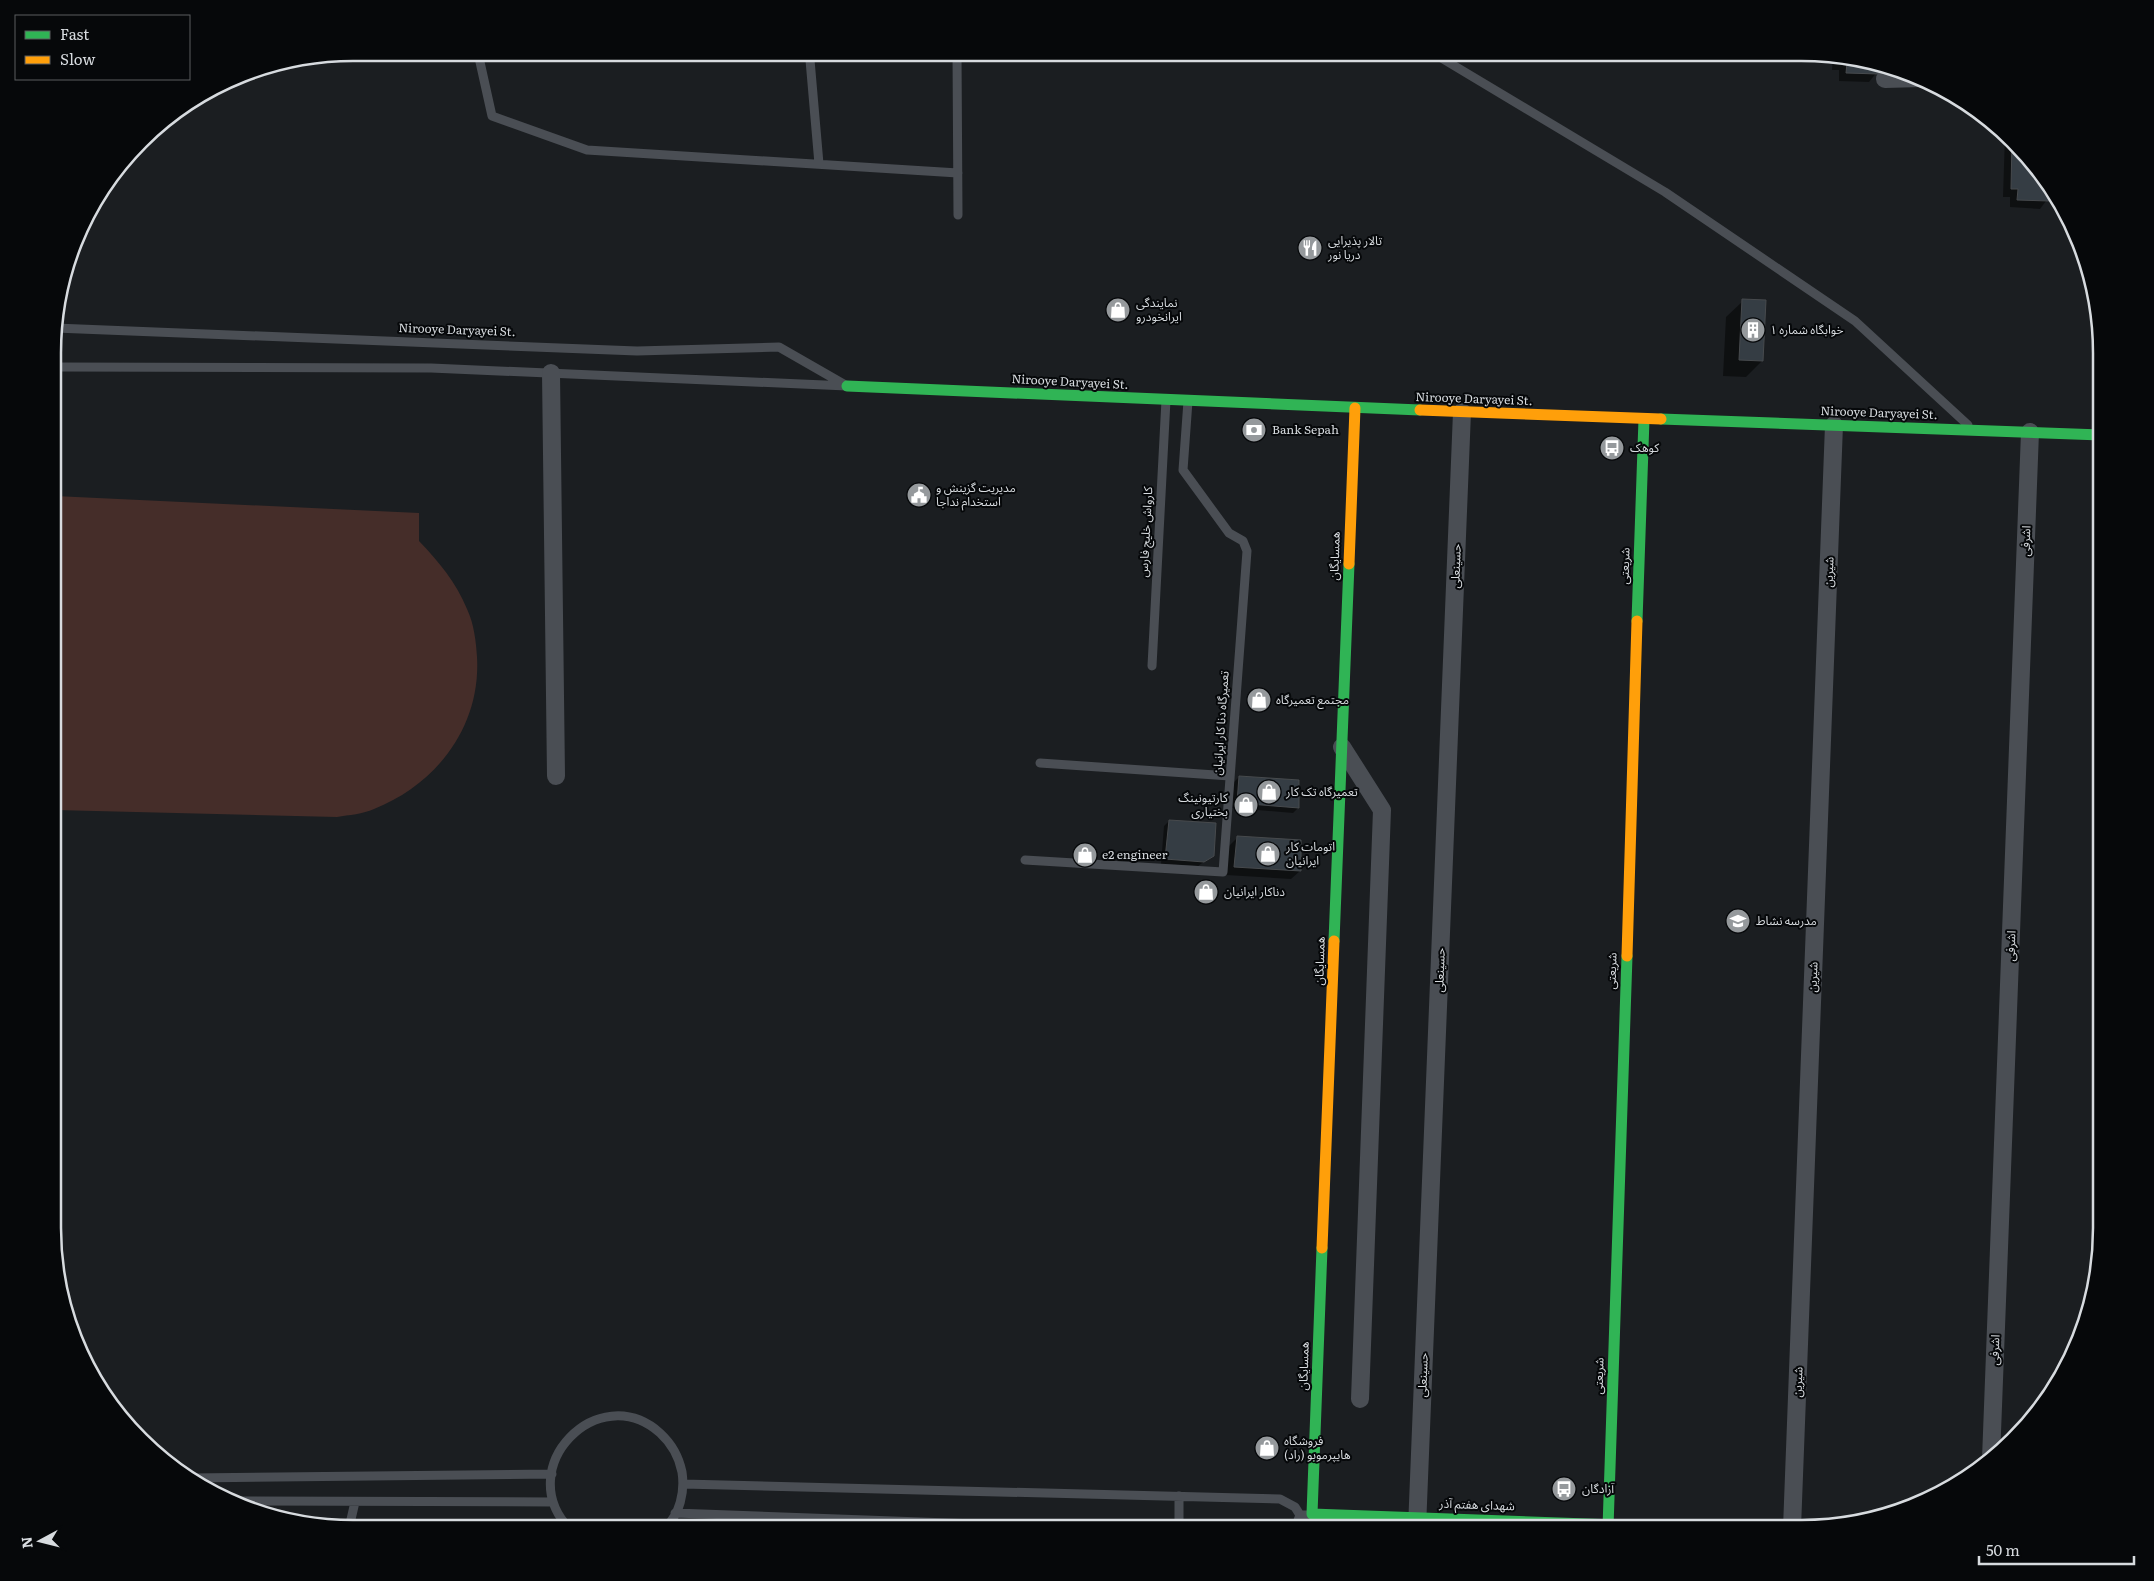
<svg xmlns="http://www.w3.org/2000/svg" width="2154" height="1581" font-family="Literata,'Noto Sans Arabic',serif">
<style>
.green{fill:#452d29}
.shadow{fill:#0007}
.building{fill:#353d44;stroke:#474a4d}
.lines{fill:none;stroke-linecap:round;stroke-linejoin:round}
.lane{stroke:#4a4e54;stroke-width:9}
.street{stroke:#4a4e54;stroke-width:18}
.fast{stroke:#30b455;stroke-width:11}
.slow{stroke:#ff9f0a;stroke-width:11}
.labels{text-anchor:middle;stroke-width:4;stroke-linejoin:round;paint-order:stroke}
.poi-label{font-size:12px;fill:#d7dbdf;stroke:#06080a;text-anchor:start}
.street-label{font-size:12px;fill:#d7dbdf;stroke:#06080a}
.rim{fill:none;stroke:#d7dbdf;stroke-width:2.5}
</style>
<rect width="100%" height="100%" fill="#1b1e21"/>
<!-- green -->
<path class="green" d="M55 496 419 513V541C439 562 456 582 467 609 474 624 476 641 477 657 481 726 437 784 374 809 363 814 349 815 337 817L55 810Z"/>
<!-- shadow -->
<path class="shadow" d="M1833 56 1881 67 1869 82 1839 81V70H1832Z
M2005 134 2027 155 2052 193 2040 209 2010 207V197H2003Z
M1743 301 1762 361 1746 377 1723 376 1726 317Z
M1239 777 1298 808 1293 813 1232 808 1234 782Z
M1169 821 1212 856 1198 866 1161 864 1164 826Z
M1237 838 1300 871 1291 879 1226 875 1229 846Z"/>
<!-- building -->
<path class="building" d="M1840 58 1879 67V74L1846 73 1847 63 1840 62Z
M2012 141 2027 155 2051 191 2049 201 2017 200 2018 189H2011Z
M1742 299 1766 300 1763 361 1739 360Z
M1239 776 1299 780V808L1237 803Z
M1169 820 1216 823 1214 856 1204 862 1165 859Z
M1237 836 1301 840V871L1234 867Z"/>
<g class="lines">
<!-- lane -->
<path class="lane" d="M478 53 492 116 587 150 958 173
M806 53 810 60 819 164
M957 53 958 215
M1433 53 1665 192 1855 321 1968 425
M55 328 637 351 779 347 847 386 431 368 55 367
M1152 666 1166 400
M1040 763 1230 776
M1025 860 1223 872 1247 551 1243 541 1229 533 1183 470 1188 401
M191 1478 552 1474
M683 1484 1280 1499 1295 1507 1300 1515H1309
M235 1501 553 1502
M675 1513 1083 1528
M349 1528 355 1502
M569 1528C512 1468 598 1378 660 1433 672 1444 679 1457 682 1472 685 1492 680 1514 665 1528
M1179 1528V1496
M1295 1528 1300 1515"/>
<!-- street -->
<path class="street" d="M1885 79 1921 78
M551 373 556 776
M1342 747 1382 810 1360 1399
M1991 1459 2030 432
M1417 1528 1462 412
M1792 1528 1834 425"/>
<!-- fast -->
<path class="fast" d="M847 386 1420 410
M1661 419 2101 435
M1637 621 1644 419
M1334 941 1349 564
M1322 1248 1312 1514 1701 1528
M1608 1528 1627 956"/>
<!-- slow -->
<path class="slow" d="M1420 410 1661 419
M1349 564 1355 408
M1627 956 1637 621
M1322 1248 1334 941"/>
</g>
<!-- icons -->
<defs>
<symbol id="restaurant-disc" viewBox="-11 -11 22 22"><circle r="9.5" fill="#95999c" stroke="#06080a"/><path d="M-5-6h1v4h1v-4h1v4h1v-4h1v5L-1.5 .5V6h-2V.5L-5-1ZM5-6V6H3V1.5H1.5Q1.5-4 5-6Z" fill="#fff"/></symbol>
<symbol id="shop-disc" viewBox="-11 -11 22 22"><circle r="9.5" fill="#95999c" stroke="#06080a"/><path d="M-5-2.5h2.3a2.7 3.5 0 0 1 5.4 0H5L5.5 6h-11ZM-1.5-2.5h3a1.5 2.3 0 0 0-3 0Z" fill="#fff"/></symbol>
<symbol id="building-disc" viewBox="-11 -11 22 22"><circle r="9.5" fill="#95999c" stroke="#06080a"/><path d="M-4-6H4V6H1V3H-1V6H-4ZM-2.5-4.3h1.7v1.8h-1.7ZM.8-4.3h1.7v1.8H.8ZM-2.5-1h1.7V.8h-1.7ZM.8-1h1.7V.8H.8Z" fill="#fff"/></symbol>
<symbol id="bank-disc" viewBox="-11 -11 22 22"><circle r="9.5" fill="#95999c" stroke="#06080a"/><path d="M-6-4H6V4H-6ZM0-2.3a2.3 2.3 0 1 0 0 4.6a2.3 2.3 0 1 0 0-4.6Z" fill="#fff"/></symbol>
<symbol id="bus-disc" viewBox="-11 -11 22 22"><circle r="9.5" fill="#95999c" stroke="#06080a"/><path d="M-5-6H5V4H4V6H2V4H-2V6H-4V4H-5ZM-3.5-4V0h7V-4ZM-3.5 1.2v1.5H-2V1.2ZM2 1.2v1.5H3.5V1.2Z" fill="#fff"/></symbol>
<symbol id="civic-disc" viewBox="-11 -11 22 22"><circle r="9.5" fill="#95999c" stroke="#06080a"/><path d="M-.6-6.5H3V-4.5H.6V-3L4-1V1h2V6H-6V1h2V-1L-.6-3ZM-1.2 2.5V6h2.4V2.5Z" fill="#fff"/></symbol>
<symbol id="school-disc" viewBox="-11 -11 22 22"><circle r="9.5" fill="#95999c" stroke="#06080a"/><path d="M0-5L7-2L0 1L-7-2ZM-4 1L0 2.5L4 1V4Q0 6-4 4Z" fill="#fff"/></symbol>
</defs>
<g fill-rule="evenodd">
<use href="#restaurant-disc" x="1296" y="234" width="28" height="28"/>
<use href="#shop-disc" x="1104" y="296" width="28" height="28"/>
<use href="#building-disc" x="1739" y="316" width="28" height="28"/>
<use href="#bank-disc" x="1240" y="416" width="28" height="28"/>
<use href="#bus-disc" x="1598" y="434" width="28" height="28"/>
<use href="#civic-disc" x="905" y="481" width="28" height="28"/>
<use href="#shop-disc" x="1245" y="686" width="28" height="28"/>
<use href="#shop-disc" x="1255" y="778" width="28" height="28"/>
<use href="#shop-disc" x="1232" y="791" width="28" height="28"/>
<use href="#shop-disc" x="1254" y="840" width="28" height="28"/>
<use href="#shop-disc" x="1071" y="841" width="28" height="28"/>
<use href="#shop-disc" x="1192" y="878" width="28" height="28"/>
<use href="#school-disc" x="1724" y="907" width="28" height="28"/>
<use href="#shop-disc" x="1253" y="1434" width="28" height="28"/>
<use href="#bus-disc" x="1550" y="1475" width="28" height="28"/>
</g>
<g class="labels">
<!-- poi labels -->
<g class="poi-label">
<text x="1328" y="245">تالار پذیرایی<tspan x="1328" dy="14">دریا نور</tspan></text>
<text x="1136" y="307">نمایندگی<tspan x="1136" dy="14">ایرانخودرو</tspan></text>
<text x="1770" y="334">خوابگاه شماره ۱</text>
<text x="1272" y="434">Bank Sepah</text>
<text x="1630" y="452">کوهک</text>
<text x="936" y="492">مدیریت گزینش و<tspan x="936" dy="14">استخدام نداجا</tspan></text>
<text x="1276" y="704">مجتمع تعمیرگاه</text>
<text x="1286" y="796">تعمیرگاه تک کار</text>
<text x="1228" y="802" text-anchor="end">کارتیونینگ<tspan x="1228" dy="14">بختیاری</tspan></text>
<text x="1286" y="851">اتومات کار<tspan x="1286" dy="14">ایرانیان</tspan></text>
<text x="1102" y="859">e2 engineer</text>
<text x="1224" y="896">دناکار ایرانیان</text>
<text x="1756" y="925">مدرسه نشاط</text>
<text x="1284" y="1445">فروشگاه<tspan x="1284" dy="14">هایپرموبو (راد)</tspan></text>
<text x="1582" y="1493">آزادگان</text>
</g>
<!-- street labels -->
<g class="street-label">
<text transform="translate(457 330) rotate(2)" y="4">Nirooye Daryayei St.</text>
<text transform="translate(1070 382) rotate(3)" y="4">Nirooye Daryayei St.</text>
<text transform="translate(1474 399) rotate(2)" y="4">Nirooye Daryayei St.</text>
<text transform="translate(1879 413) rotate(2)" y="4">Nirooye Daryayei St.</text>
<text transform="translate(1146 532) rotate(-87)" y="4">کارواش خلیج فارس</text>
<text transform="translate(2026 541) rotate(-88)" y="4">اشرفی</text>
<text transform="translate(1335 556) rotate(-88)" y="4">همسایگان</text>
<text transform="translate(1456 566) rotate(-88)" y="4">حسینعلی</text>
<text transform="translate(1625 566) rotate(-88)" y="4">شریعتی</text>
<text transform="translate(1829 572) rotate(-88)" y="4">شیرین</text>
<text transform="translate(1221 723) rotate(-86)" y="4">تعمیرگاه دنا کار ایرانیان</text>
<text transform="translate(2011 946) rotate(-88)" y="4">اشرفی</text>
<text transform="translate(1320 961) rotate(-88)" y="4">همسایگان</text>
<text transform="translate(1440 970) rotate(-88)" y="4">حسینعلی</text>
<text transform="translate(1612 971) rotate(-88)" y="4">شریعتی</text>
<text transform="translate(1813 977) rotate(-88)" y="4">شیرین</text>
<text transform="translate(1995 1350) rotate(-88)" y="4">اشرفی</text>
<text transform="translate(1304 1366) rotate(-88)" y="4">همسایگان</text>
<text transform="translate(1423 1375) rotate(-88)" y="4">حسینعلی</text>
<text transform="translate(1599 1376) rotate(-88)" y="4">شریعتی</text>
<text transform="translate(1798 1382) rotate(-88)" y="4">شیرین</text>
<text transform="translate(1477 1505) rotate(2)" y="4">شهدای هفتم آذر</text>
</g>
</g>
<!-- crop -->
<path d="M0 0H2154V1581H0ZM353 61H1801A292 292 0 0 1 2093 353V1228A292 292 0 0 1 1801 1520H353A292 292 0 0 1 61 1228V353A292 292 0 0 1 353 61Z" fill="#06080a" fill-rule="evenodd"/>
<path class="rim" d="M353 61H1801A292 292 0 0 1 2093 353V1228A292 292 0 0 1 1801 1520H353A292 292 0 0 1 61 1228V353A292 292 0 0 1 353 61Z"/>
<!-- legend -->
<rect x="15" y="15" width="175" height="65" fill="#06080a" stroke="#5a5c5f"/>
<rect x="25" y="31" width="25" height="8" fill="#30b455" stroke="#5a5c5f"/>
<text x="60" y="40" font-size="15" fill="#d7dbdf">Fast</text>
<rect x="25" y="56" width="25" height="8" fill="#ff9f0a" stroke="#5a5c5f"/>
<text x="60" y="65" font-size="15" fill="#d7dbdf">Slow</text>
<!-- north arrow -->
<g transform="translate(40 1541) rotate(263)" stroke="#06080a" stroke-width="4" paint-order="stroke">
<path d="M0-4L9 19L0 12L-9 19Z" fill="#d7dbdf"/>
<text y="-8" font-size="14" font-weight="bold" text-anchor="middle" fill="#d7dbdf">N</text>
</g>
<!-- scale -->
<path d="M1979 1556v8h155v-8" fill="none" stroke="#d7dbdf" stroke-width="2.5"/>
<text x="1986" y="1556" font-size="15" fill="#d7dbdf" stroke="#06080a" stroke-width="4" paint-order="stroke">50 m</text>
</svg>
